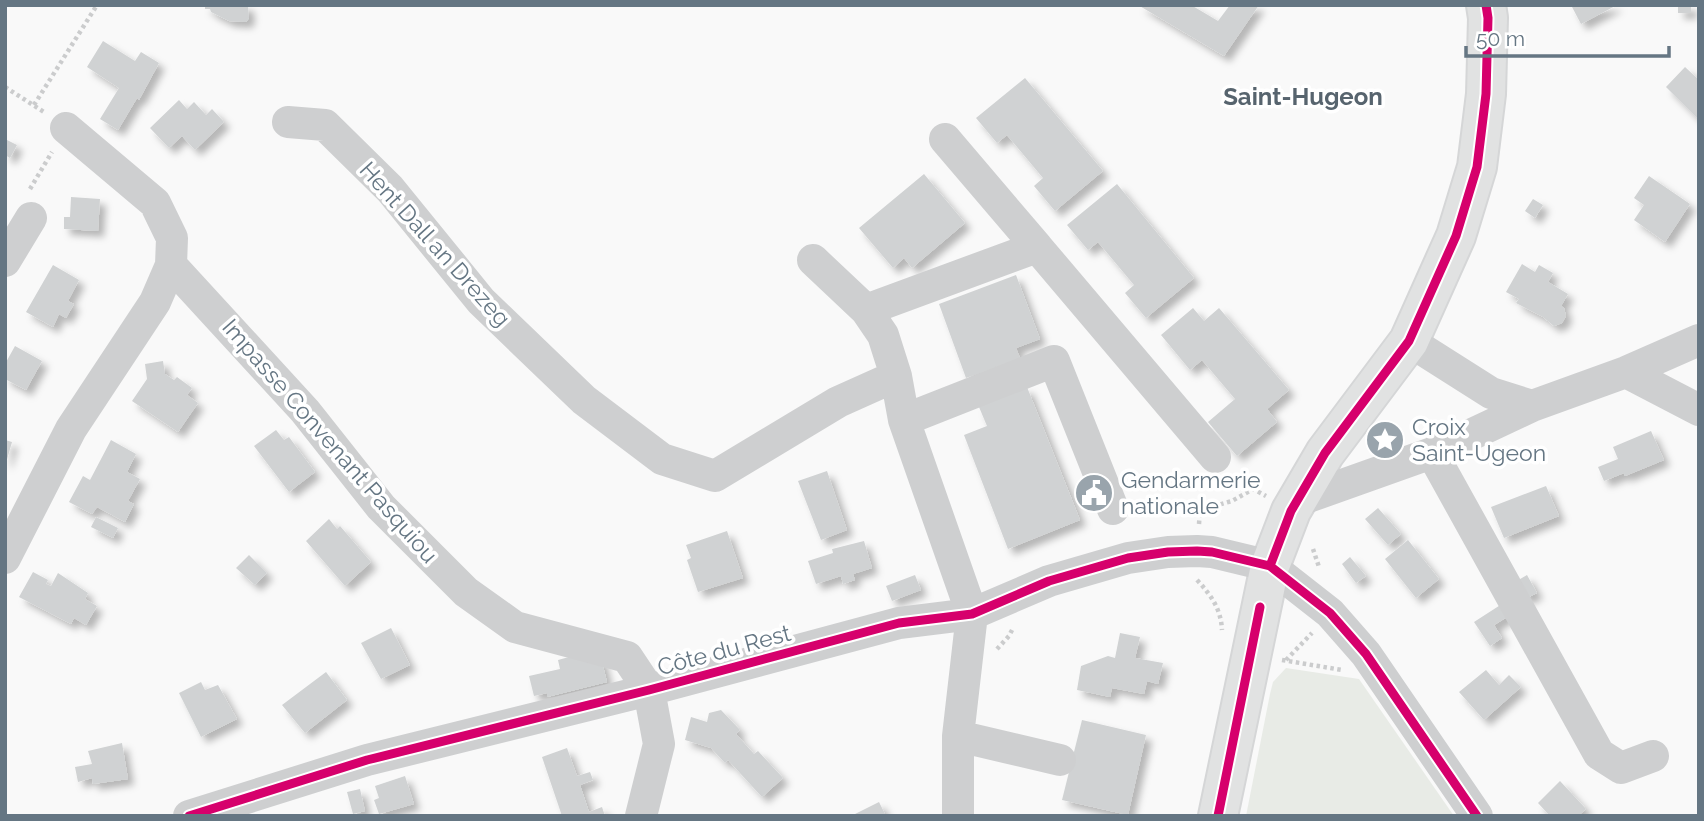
<svg xmlns="http://www.w3.org/2000/svg" width="1704" height="821" font-family="Raleway,sans-serif">
<style>
.green{fill:#e8ebe6}
.building{fill:#d0d2d3;filter:url(#shadow)}
.lines{fill:none;stroke-linecap:round;stroke-linejoin:round}
.major-casing{stroke:#d5d6d7;stroke-width:42}
.path{stroke:#cbcccd;stroke-width:4.5;stroke-dasharray:3.5 3.5;stroke-linecap:butt}
.minor{stroke:#cecfd0;stroke-width:32}
.major{stroke:#e1e2e2;stroke-width:38}
.cycleway-casing{stroke:#fff;stroke-width:13}
.cycleway{stroke:#d6006c;stroke-width:9}
.labels{text-anchor:middle;stroke-width:7;stroke-linejoin:round;paint-order:stroke}
.street-label{font-size:23px;fill:#657683;stroke:#fff}
.poi-label{font-size:23px;fill:#657683;stroke:#fff;text-anchor:start}
.neighbourhood-label{font-size:24px;font-weight:bold;fill:#57646e;stroke:#fff}
</style>
<defs>
<filter id="shadow"><feDropShadow dx="6" dy="6" stdDeviation="3.5" flood-color="#0004"/></filter>
</defs>
<rect width="100%" height="100%" fill="#f9f9f9"/>
<!-- green -->
<path class="green" d="M1286 668 1359 679 1454 816H1246L1270 694 1273 682Z"/>
<!-- building -->
<path class="building" d="M205 5H248L249 18 246 22 229 21 211 12 210 9H205Z
M1138 5H1191L1218 21 1230 5H1259L1224 56Z
M1571 5H1617L1581 24Z
M1678 5H1691V13H1678Z
M103 41 135 61 141 52 159 63 139 100 137 98 118 130 100 119 119 88 87 67Z
M1685 67 1699 80V120L1666 87Z
M1025 78 1103 171 1055 211 1034 186 1043 178 1007 135 997 143 976 118Z
M179 100 187 109 194 102 206 115 212 109 224 122 195 150 182 136 169 148 150 128Z
M5 139 17 145 10 158 5 155Z
M924 174 965 223 912 268 904 258 893 268 859 228Z
M1649 176 1690 204 1665 242 1634 220 1644 205 1634 198Z
M1117 184 1194 278 1146 318 1125 293 1134 285 1098 242 1088 250 1067 225Z
M71 197 100 199 98 231 64 229V217H70Z
M1533 199 1543 205 1535 218 1525 211Z
M1522 264 1535 272 1539 265 1553 273 1548 282 1568 294 1561 306 1564 308 1566 316 1562 323 1554 326 1543 317 1516 303 1519 299 1506 292Z
M53 265 79 280 68 301 74 304 66 318 59 314 53 327 26 312Z
M1016 275 1040 339 1016 348 1020 358 966 378 939 304Z
M1193 308 1204 321 1219 308 1289 390 1267 409 1277 422 1237 456 1208 422 1235 399 1202 360 1190 370 1161 335Z
M15 346 42 361 26 390 5 379V364Z
M163 361 165 374 174 380 177 377 192 388 187 395 198 403 178 432 132 401 147 379 145 364Z
M1027 387 1080 520 1008 549 964 435 987 426 979 407Z
M276 430 284 440 289 437 315 472 289 492 254 446Z
M1651 431 1664 460 1625 476 1624 473 1604 481 1598 467 1618 459 1613 447Z
M5 440 12 442 6 463H5Z
M111 440 136 454 127 472 140 479 128 501 134 504 125 522 97 507 92 514 69 502 83 476 90 480Z
M827 471 847 530 821 540 798 481Z
M1546 486 1559 516 1504 538 1491 507Z
M1378 508 1401 534 1388 545 1365 519Z
M96 517 118 528 113 538 91 527Z
M329 519 337 529 340 526 371 562 345 586 306 541Z
M727 531 743 578 698 592 687 560 691 558 686 545Z
M1408 540 1439 579 1416 598 1385 559Z
M864 541 872 568 853 574 855 580 843 584 841 576 816 584 808 561 833 553 832 549Z
M249 555 267 573 255 585 236 568Z
M1350 557 1366 576 1356 583 1342 564Z
M33 572 48 580 46 584 51 586 58 573 88 593 85 599 97 606 86 625 74 618 71 624 19 597Z
M915 575 921 590 892 601 886 586Z
M1527 575 1537 593 1525 599 1515 582Z
M1505 602 1512 614 1494 625 1502 638 1490 646 1474 622Z
M391 628 410 665 381 679 361 643Z
M1120 633 1140 637 1135 658 1163 663 1158 684 1147 681 1144 694 1112 688 1110 697 1077 690 1081 666 1108 656 1115 658Z
M569 657 601 658 607 682 547 697V693L534 696 529 676 560 669 558 660Z
M1486 670 1499 685 1509 675 1521 687 1484 720 1459 692Z
M326 672 347 700 305 733 282 705Z
M201 682 205 690 218 685 237 719 201 737 179 693Z
M721 710 740 730 736 734 754 754 758 751 783 778 762 797 728 760 725 763 711 748 685 740 691 717 707 722 709 713Z
M1082 720 1146 735 1128 815 1062 800Z
M122 743 128 779 93 784 92 778 78 782 75 767 92 764 88 751Z
M567 748 577 776 590 772 593 780 580 785 589 812 602 807 605 816H562L542 757Z
M405 776 414 804 379 814 374 800 379 798 375 786Z
M1560 781 1586 809 1578 816H1550L1538 803Z
M360 789 365 811 353 814 347 792Z
M879 802 886 816H851Z"/>
<g class="lines">
<defs>
<path id="major" d="M1218 816 1270 566 1291 511 1325 453 1409 341 1456 236 1477 167 1486 94 1488 18 1486 5"/>
</defs>
<!-- major casing -->
<use href="#major" class="major-casing"/>
<!-- path -->
<path class="path" d="M5 87 44 112
M34 105 97 5
M30 189 52 152
M1199 524 1200 510 1232 501 1253 489 1266 496
M1313 549 1319 567
M1197 580C1211 595 1221 609 1222 630
M997 649 1009 636 1013 628
M1282 660 1342 670
M1286 660 1312 633"/>
<!-- minor -->
<path class="minor" d="M288 122 325 125 390 189 481 301 584 400 662 459 715 476 838 402 896 376
M66 128 155 203 172 238 171 265 305 411 381 507 466 592 515 627 627 657 649 690 659 744 641 816
M945 139 1037 247
M813 260 866 310 883 335 896 376 904 420 972 614 958 736 1060 760
M5 261 31 218
M866 310 1037 247 1215 457
M1409 341 1491 393 1532 406 1626 372 1699 340
M1626 372 1699 410
M904 420 1054 361 1113 509
M1432 453 1599 754 1621 768 1653 756
M1297 501 1432 453 1532 406
M5 558 71 429 155 302 171 265
M189 816 367 760 649 690 899 623 972 614 1049 581 1128 558 1168 552 1197 551 1212 552 1270 566 1330 613 1366 654 1477 816
M958 816V736"/>
<!-- major -->
<use href="#major" class="major"/>
<defs>
<path id="cycleway" d="M1270 566 1291 511 1325 453 1409 341 1456 236 1477 167 1486 94 1488 18 1486 5
M189 816 367 760 649 690 899 623 972 614 1049 581 1128 558 1168 552 1197 551 1212 552 1270 566 1330 613 1366 654 1477 816
M1218 816 1260 607"/>
</defs>
<!-- cycleway casing -->
<use href="#cycleway" class="cycleway-casing"/>
<!-- cycleway -->
<use href="#cycleway" class="cycleway"/>
</g>
<!-- icons -->
<defs>
<symbol id="sight-disc" viewBox="-11 -11 22 22"><circle r="9.5" fill="#99a4ac" stroke="#fff"/><path d="M0-6L1.8-2.2L6-1.7L2.9 1.2L3.7 5.4L0 3.3L-3.7 5.4L-2.9 1.2L-6-1.7L-1.8-2.2Z" fill="#fff"/></symbol>
<symbol id="civic-disc" viewBox="-11 -11 22 22"><circle r="9.5" fill="#99a4ac" stroke="#fff"/><path d="M-.6-6.5H3V-4.5H.6V-3L4-1V1h2V6H-6V1h2V-1L-.6-3ZM-1.2 2.5V6h2.4V2.5Z" fill="#fff"/></symbol>
</defs>
<g fill-rule="evenodd">
<use href="#sight-disc" x="1363" y="418" width="44" height="44"/>
<use href="#civic-disc" x="1072" y="471" width="44" height="44"/>
</g>
<g class="labels">
<!-- street labels -->
<g class="street-label">
<text transform="translate(435 244) rotate(48)" y="8">Hent Dall an Drezeg</text>
<text transform="translate(330 441) rotate(49)" y="8">Impasse Convenant Pasquiou</text>
<text transform="translate(724 650) rotate(-15)" y="8">Côte du Rest</text>
</g>
<!-- poi labels -->
<g class="poi-label">
<text x="1412" y="435">Croix<tspan x="1412" dy="26">Saint-Ugeon</tspan></text>
<text x="1121" y="488">Gendarmerie<tspan x="1121" dy="26">nationale</tspan></text>
</g>
<!-- neighbourhood labels -->
<g class="neighbourhood-label">
<text x="1303" y="105">Saint-Hugeon</text>
</g>
</g>
<!-- border -->
<rect width="1704" height="821" fill="none" stroke="#657683" stroke-width="14"/>
<!-- scale -->
<path d="M1466 46v10h203v-10" fill="none" stroke="#657683" stroke-width="3.5"/>
<text x="1476" y="46" font-size="21" fill="#657683" stroke="#ffffff" stroke-width="5" paint-order="stroke">50 m</text>
</svg>
